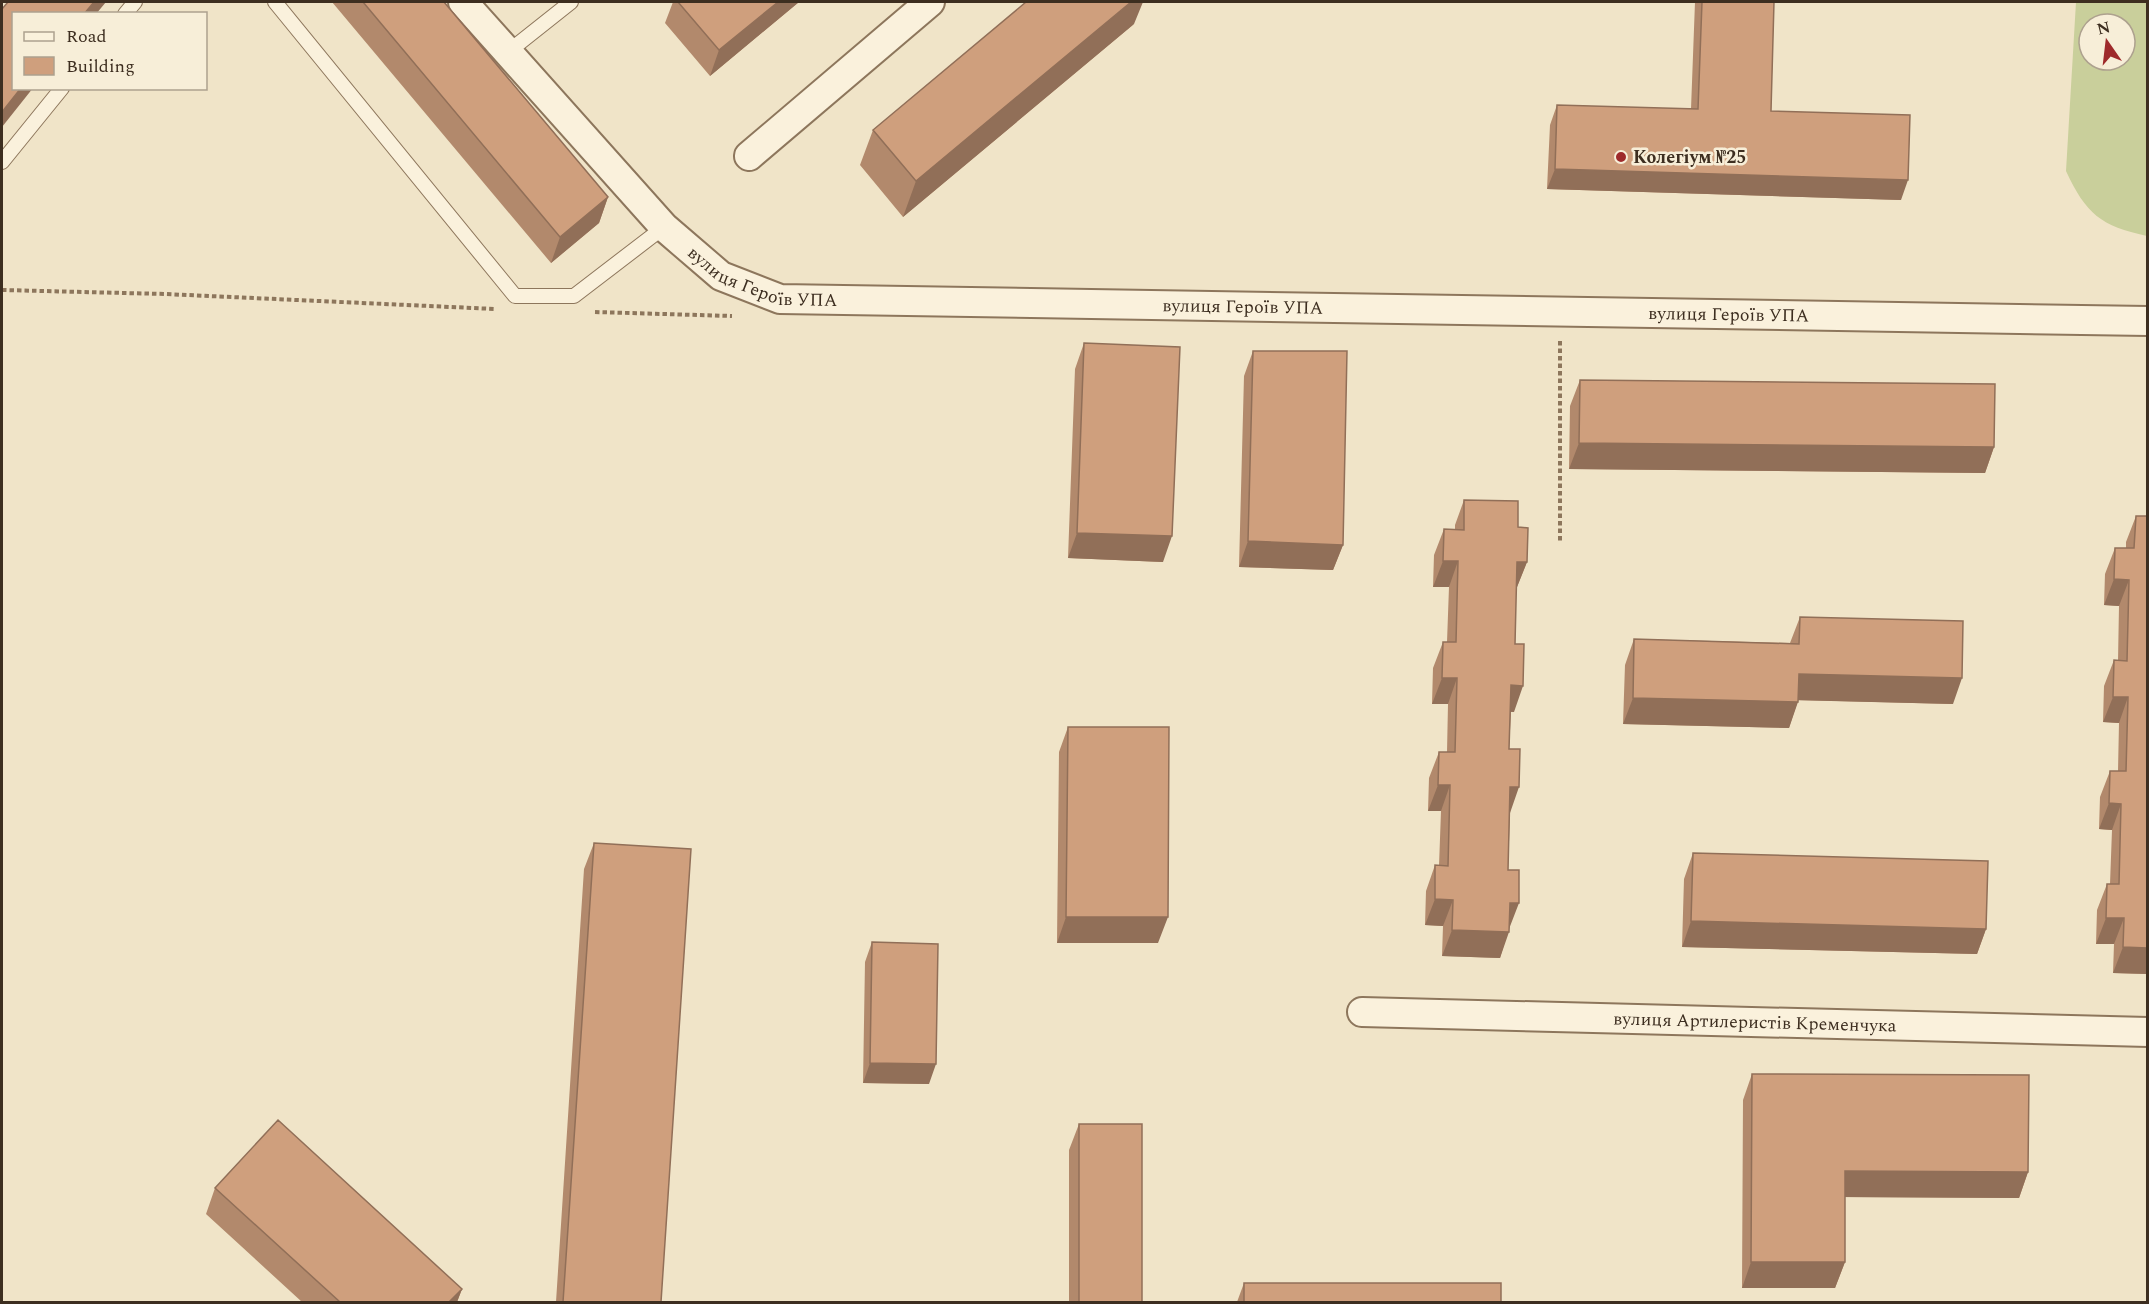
<svg xmlns="http://www.w3.org/2000/svg" width="2149" height="1304" font-family="Spectral,serif">
<style>
.pitch{fill:#c9cf9b;fill-rule:evenodd}
.lines{fill:none;stroke-linecap:round;stroke-linejoin:round}
.service-casing{stroke:#8d765c;stroke-width:16}
.minor-casing{stroke:#8d765c;stroke-width:32}
.path{stroke:#8d765c;stroke-width:4;stroke-dasharray:4.5 3;stroke-linecap:butt}
.service{stroke:#faf1dc;stroke-width:14}
.minor{stroke:#faf1dc;stroke-width:28}
.wall{fill:#b2896c}
.shaded-wall{fill:#916f58}
.building{fill:#cf9f7d;stroke:#916f58;stroke-width:1.5}
.poi-dot{fill:#9e2a2b;stroke:#f7eed8;stroke-width:2}
.labels{text-anchor:middle;stroke-width:5;stroke-linejoin:round;paint-order:stroke}
.poi-label{font-size:18px;font-weight:bold;fill:#3d2e20;stroke:#f7eed8;text-anchor:start}
.street-label{font-size:18px;fill:#3d2e20;stroke:#f7eed8}
</style>
<rect width="100%" height="100%" fill="#f0e4c8"/>
<!-- pitch -->
<path class="pitch" d="M2076 2H2147V236C2101 226 2086 214 2066 171ZM2089 24H2125V60H2089Z"/>
<g class="lines">
<defs>
<path id="service" d="M275 2 515 296H574L664 227
M125 14 135 2
M508 52 571 2
M2 162 62 88"/>
<g id="minor">
<path id="s1" d="M463 2 664 227 721 276 780 299 2148 321"/>
<path d="M749 156 930 2"/>
<path id="s2" d="M1362 1012 2148 1032"/>
</g>
</defs>
<!-- service casing -->
<use href="#service" class="service-casing"/>
<!-- minor casing -->
<use href="#minor" class="minor-casing"/>
<!-- path -->
<path class="path" d="M2 290 165 294 495 309
M595 312 732 316
M1560 341V541"/>
<!-- service -->
<use href="#service" class="service"/>
<!-- minor -->
<use href="#minor" class="minor"/>
</g>
<!-- wall -->
<path class="wall" d="M332 2H444L608 197 599 223 551 263Z
M673 2H799L710 76 665 23Z
M1695 2H1774L1771 111 1901 200 1547 189 1550 125 1557 105 1691 109Z
M1134 24 903 217 860 165 873 130Z
M1084 343 1163 562 1068 558 1075 369Z
M1253 351 1343 545 1333 570 1239 567 1244 376Z
M1580 380 1994 447 1985 473 1569 469 1570 406Z
M1464 500 1518 527 1527 562 1517 587H1516L1514 712H1511L1509 749 1510 813 1508 870 1509 928 1500 958 1442 956 1443 926 1425 925 1426 891 1435 865 1439 866 1441 811H1428L1429 778 1439 752H1447L1448 704H1432L1433 668 1443 642H1447L1449 587H1433L1434 555 1444 529 1455 530V525Z
M2136 516 2148 974 2113 973 2114 944H2096L2097 910 2107 884H2110L2112 830 2099 829 2100 797 2110 771H2118L2119 723 2103 722 2104 686 2114 660 2118 661 2119 606 2104 605 2105 574 2115 548H2126V542Z
M1800 617 1953 704 1798 700 1789 728 1623 724 1625 665 1634 639 1790 643Z
M1068 727 1158 943H1057L1059 752Z
M594 843 661 1302H556L584 869Z
M1693 853 1986 929 1977 954 1682 947 1684 879Z
M872 942 929 1084 863 1083 865 962Z
M1752 1074 2028 1172 2019 1198 1845 1197V1262L1835 1288H1742L1743 1100Z
M1079 1124 1142 1302H1069V1150Z
M215 1188 462 1289 457 1302H302L206 1214Z
M1244 1283 1501 1302H1237Z"/>
<!-- shaded-wall -->
<path class="shaded-wall" d="M94 2H106L96 14H84Z
M778 2H799L710 76 719 50Z
M1131 2H1143L1134 24 903 217 916 181Z
M21 88H33L2 127V112Z
M1555 169 1908 180 1901 200 1547 189Z
M608 197 599 223 551 263 560 237Z
M1579 443 1994 447 1985 473 1569 469Z
M1077 533 1172 536 1163 562 1068 558Z
M1248 541 1343 545 1333 570 1239 567Z
M1443 561H1458L1449 587H1433Z
M1517 562H1527L1517 587 1508 588Z
M2114 579 2129 580 2119 606 2104 605Z
M1799 674 1962 678 1953 704 1790 700Z
M1442 678H1457L1448 704H1432Z
M1511 685 1523 686 1514 712 1502 711Z
M2113 697H2128L2119 723 2103 722Z
M1633 698 1798 702 1789 728 1623 724Z
M1438 785H1450L1441 811H1428Z
M1510 787H1519L1510 813Z
M2109 803 2121 804 2112 830 2099 829Z
M1435 899 1453 900 1443 926 1425 925Z
M1510 903H1519L1509 929Z
M1066 917H1168L1158 943H1057Z
M2106 918H2124L2114 944H2096Z
M1691 921 1986 929 1977 954 1682 947Z
M1452 930 1509 932 1500 958 1442 956Z
M2123 947 2148 948V974L2113 973Z
M870 1063 936 1064 929 1084 863 1083Z
M1845 1171 2028 1172 2019 1198 1836 1197Z
M1751 1262H1845L1835 1288H1742Z
M462 1289 457 1302H449Z"/>
<!-- building -->
<path class="building" d="M8 2H94L84 14H14V88H21L2 112V9Z
M363 2H444L608 197 560 237Z
M678 2H778L719 50Z
M1026 2H1131L916 181 873 130Z
M1702 2H1774L1771 111 1910 115 1908 180 1555 169 1557 105 1698 109Z
M1084 343 1180 347 1172 536 1077 533Z
M1253 351H1347L1343 545 1248 541Z
M1580 380 1995 384 1994 447 1579 443Z
M1464 500 1518 501V527L1528 528 1527 562H1517L1515 644H1524L1523 686 1511 685 1509 749H1520L1519 787H1510L1508 870H1519V903H1510L1509 932 1452 930 1453 900 1435 899V865L1448 866 1450 785H1438L1439 752H1455L1457 678H1442L1443 642H1456L1458 561H1443L1444 529 1464 530Z
M2136 516H2148V948L2123 947 2124 918H2106L2107 884H2119L2121 804 2109 803 2110 771H2126L2128 697H2113L2114 660 2127 661 2129 580 2114 579 2115 548H2134Z
M1800 617 1963 621 1962 678 1799 674 1798 702 1633 698 1634 639 1799 644Z
M1068 727H1169L1168 917H1066Z
M594 843 691 849 661 1302H563Z
M1693 853 1988 861 1986 929 1691 921Z
M872 942 938 944 936 1064 870 1063Z
M1752 1074 2029 1075 2028 1172 1845 1171V1262H1751Z
M278 1120 462 1289 449 1302H340L215 1188Z
M1079 1124H1142V1302H1079Z
M1244 1283H1501V1302H1244Z"/>
<!-- markers -->
<circle class="poi-dot" cx="1621" cy="157" r="6"/>
<g class="labels">
<!-- poi labels -->
<g class="poi-label">
<text x="1633" y="163">Колегіум №25</text>
</g>
<!-- street labels -->
<g class="street-label">
<text dy="6" stroke="none"><textPath href="#s1" startOffset="417">вулиця Героїв УПА</textPath></text>
<text dy="6" stroke="none"><textPath href="#s1" startOffset="903">вулиця Героїв УПА</textPath></text>
<text dy="6" stroke="none"><textPath href="#s1" startOffset="1389">вулиця Героїв УПА</textPath></text>
<text dy="6" stroke="none"><textPath href="#s2" startOffset="393">вулиця Артилеристів Кременчука</textPath></text>
</g>
</g>
<!-- border -->
<rect width="2149" height="1304" fill="none" stroke="#3d2e20" stroke-width="6"/>
<!-- legend -->
<rect x="12" y="12" width="195" height="78" fill="#f7eed8" stroke="#ada18e" stroke-width="1.5"/>
<rect x="24" y="32" width="30" height="9" fill="#faf1dc" stroke="#ada18e" stroke-width="1.5"/>
<text x="66" y="42" font-size="18" fill="#3d2e20">Road</text>
<rect x="24" y="57" width="30" height="18" fill="#cf9f7d" stroke="#ada18e" stroke-width="1.5"/>
<text x="66" y="72" font-size="18" fill="#3d2e20">Building</text>
<!-- north arrow -->
<g transform="translate(2107 42) rotate(346)"><circle r="28" fill="#f7eed8" stroke="#ada18e" stroke-width="1.5"/>
<path d="M0-4.5L10 22L0 15L-10 22Z" fill="#9e2a2b"/>
<text y="-9" font-size="16" font-weight="bold" text-anchor="middle" fill="#3d2e20">N</text>
</g>
</svg>
